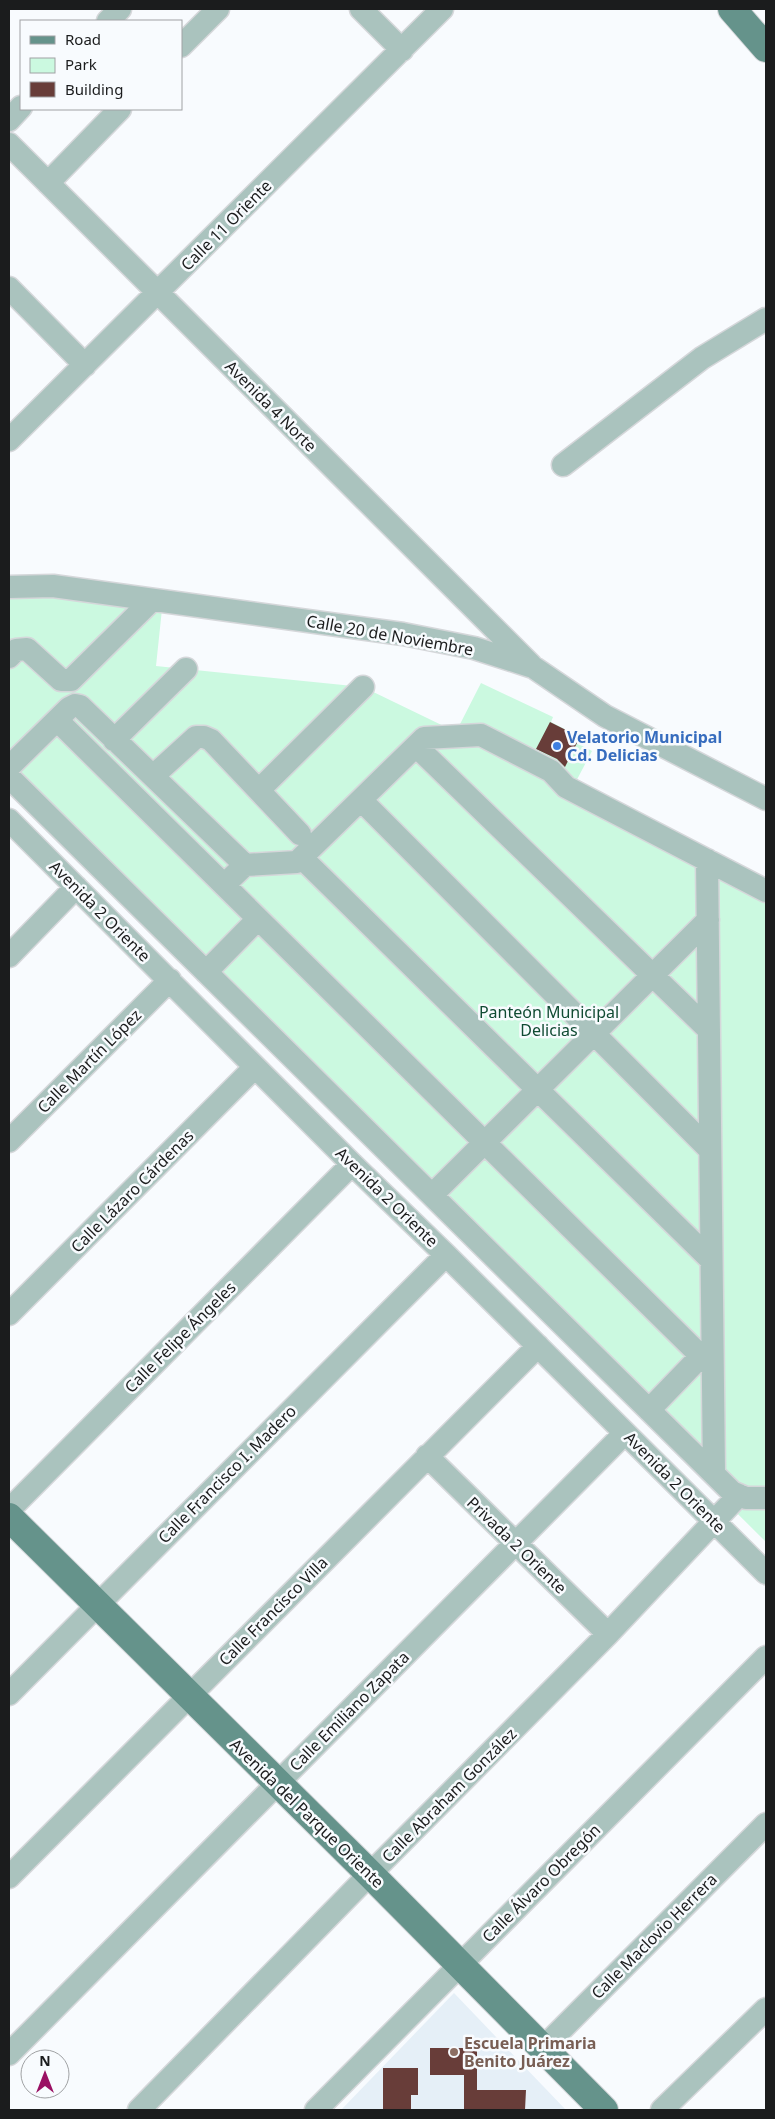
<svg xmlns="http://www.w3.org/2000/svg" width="775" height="2119" font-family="'Noto Sans',sans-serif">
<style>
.built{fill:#e5eff7}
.green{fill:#cbf9e0}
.building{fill:#683d39}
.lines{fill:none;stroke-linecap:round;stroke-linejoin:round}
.minor-casing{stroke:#d5d7da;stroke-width:25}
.major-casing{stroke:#d5d7da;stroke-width:30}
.minor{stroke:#aac3be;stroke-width:22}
.major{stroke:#65938b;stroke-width:28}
.shop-dot{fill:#3f7fe0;stroke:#f8fbfe;stroke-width:2}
.education-dot{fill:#8d6e63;stroke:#f8fbfe;stroke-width:2}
.labels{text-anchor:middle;stroke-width:5;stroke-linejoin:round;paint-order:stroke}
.street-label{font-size:16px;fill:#1b1c1d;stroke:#f8fbfe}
.shop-label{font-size:16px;font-weight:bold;fill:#366cbe;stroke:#f8fbfe;text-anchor:start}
.park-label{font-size:16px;fill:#104b33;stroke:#f8fbfe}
.education-label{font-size:16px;font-weight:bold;fill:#785e54;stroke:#f8fbfe;text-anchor:start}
</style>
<rect width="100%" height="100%" fill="#f8fbfe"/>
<!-- built -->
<path class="built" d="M454 1993 566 2110H341Z"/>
<!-- green -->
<path class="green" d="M9 593 162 609 156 666 363 687 456 732 481 683 553 717 551 722 582 738 579 744 592 751 572 789 766 887V1542L9 790Z"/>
<!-- building -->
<path class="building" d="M550 722 580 737 565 767 557 759 536 749Z
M430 2048H477V2090H526L525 2110H464V2075H430Z
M383 2068H418V2095H411V2110H383Z"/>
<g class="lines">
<defs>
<path id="minor" d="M361 9 402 50
M108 21 120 9
M181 46 218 9
M9 120 21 107
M9 144 531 665
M48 183 120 109
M9 288 85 365
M9 440 442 9
M563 465 702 358 766 319
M9 587 53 586 403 634 474 648 533 667 605 716 766 799
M9 657 16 650 27 649 61 680H71L152 600
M57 720 712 1367
M114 740 186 669
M416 746 709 1030
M9 767 69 708 75 705 80 706 245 865
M153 776 196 737H204L211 740 300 834
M9 777 732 1492 746 1498H766
M259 790 363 687
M361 800 710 1150
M9 820 352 1164 446 1255 766 1573
M302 858 711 1260
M707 860 714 1473
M224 885 245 865 297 862 424 738 481 735 551 771 566 787 766 891
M9 956 76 887
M206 972 258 919
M9 1141 170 980
M432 1195 708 920
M9 1314 255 1067
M649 1410 701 1356
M427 1456 608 1634
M9 1510 352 1164
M9 1694 446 1255
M9 1877 538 1346
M542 2049 766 1824
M9 2054 625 1433
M139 2110 370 1874 608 1634 739 1495
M316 2110 766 1657
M662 2110 766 2009"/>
<path id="major" d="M732 9 766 48
M9 1517 370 1874 604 2110"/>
</defs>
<!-- minor casing -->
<use href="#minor" class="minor-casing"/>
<!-- major casing -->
<use href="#major" class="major-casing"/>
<!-- minor -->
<use href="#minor" class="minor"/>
<!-- major -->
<use href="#major" class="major"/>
</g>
<!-- markers -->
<circle class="shop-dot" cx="557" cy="746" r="5"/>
<circle class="education-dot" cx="454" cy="2052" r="5"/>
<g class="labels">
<!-- street labels -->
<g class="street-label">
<text transform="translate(226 225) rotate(-45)" y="6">Calle 11 Oriente</text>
<text transform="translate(271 406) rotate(45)" y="6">Avenida 4 Norte</text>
<text transform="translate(390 635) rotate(10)" y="6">Calle 20 de Noviembre</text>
<text transform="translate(100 911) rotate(45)" y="6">Avenida 2 Oriente</text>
<text transform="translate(89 1061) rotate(-45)" y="6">Calle Martín López</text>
<text transform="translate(132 1191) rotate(-45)" y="6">Calle Lázaro Cárdenas</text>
<text transform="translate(387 1197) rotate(44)" y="6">Avenida 2 Oriente</text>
<text transform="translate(180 1337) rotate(-45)" y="6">Calle Felipe Ángeles</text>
<text transform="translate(227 1474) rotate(-45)" y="6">Calle Francisco I. Madero</text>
<text transform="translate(675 1482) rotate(45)" y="6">Avenida 2 Oriente</text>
<text transform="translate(517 1545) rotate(44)" y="6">Privada 2 Oriente</text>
<text transform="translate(273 1611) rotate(-45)" y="6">Calle Francisco Villa</text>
<text transform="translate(349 1711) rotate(-45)" y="6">Calle Emiliano Zapata</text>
<text transform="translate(449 1795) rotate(-45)" y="6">Calle Abraham González</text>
<text transform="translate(307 1813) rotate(44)" y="6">Avenida del Parque Oriente</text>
<text transform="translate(541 1883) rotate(-45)" y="6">Calle Álvaro Obregón</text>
<text transform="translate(654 1936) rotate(-45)" y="6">Calle Maclovio Herrera</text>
</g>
<!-- shop labels -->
<g class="shop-label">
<text x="567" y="743">Velatorio Municipal<tspan x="567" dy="18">Cd. Delicias</tspan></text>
</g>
<!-- park labels -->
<g class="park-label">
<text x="549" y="1018">Panteón Municipal<tspan x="549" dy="18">Delicias</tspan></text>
</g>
<!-- education labels -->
<g class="education-label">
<text x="464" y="2049">Escuela Primaria<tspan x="464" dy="18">Benito Juárez</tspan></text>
</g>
</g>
<!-- border -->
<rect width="775" height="2119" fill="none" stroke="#1b1c1d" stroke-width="20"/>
<!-- legend -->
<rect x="20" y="20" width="162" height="90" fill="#f8fbfe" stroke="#a0a2a4"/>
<rect x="30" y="36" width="25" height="8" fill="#65938b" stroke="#a0a2a4"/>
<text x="65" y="45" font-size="15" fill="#1b1c1d">Road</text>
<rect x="30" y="58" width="25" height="15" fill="#cbf9e0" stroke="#a0a2a4"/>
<text x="65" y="70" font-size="15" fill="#1b1c1d">Park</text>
<rect x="30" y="82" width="25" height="15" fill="#683d39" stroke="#a0a2a4"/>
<text x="65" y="95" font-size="15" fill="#1b1c1d">Building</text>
<!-- north arrow -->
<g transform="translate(45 2074)"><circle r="24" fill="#f8fbfe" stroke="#a0a2a4"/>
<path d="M0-4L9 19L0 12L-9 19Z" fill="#9a1063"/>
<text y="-8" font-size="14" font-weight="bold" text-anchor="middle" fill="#1b1c1d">N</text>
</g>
</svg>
